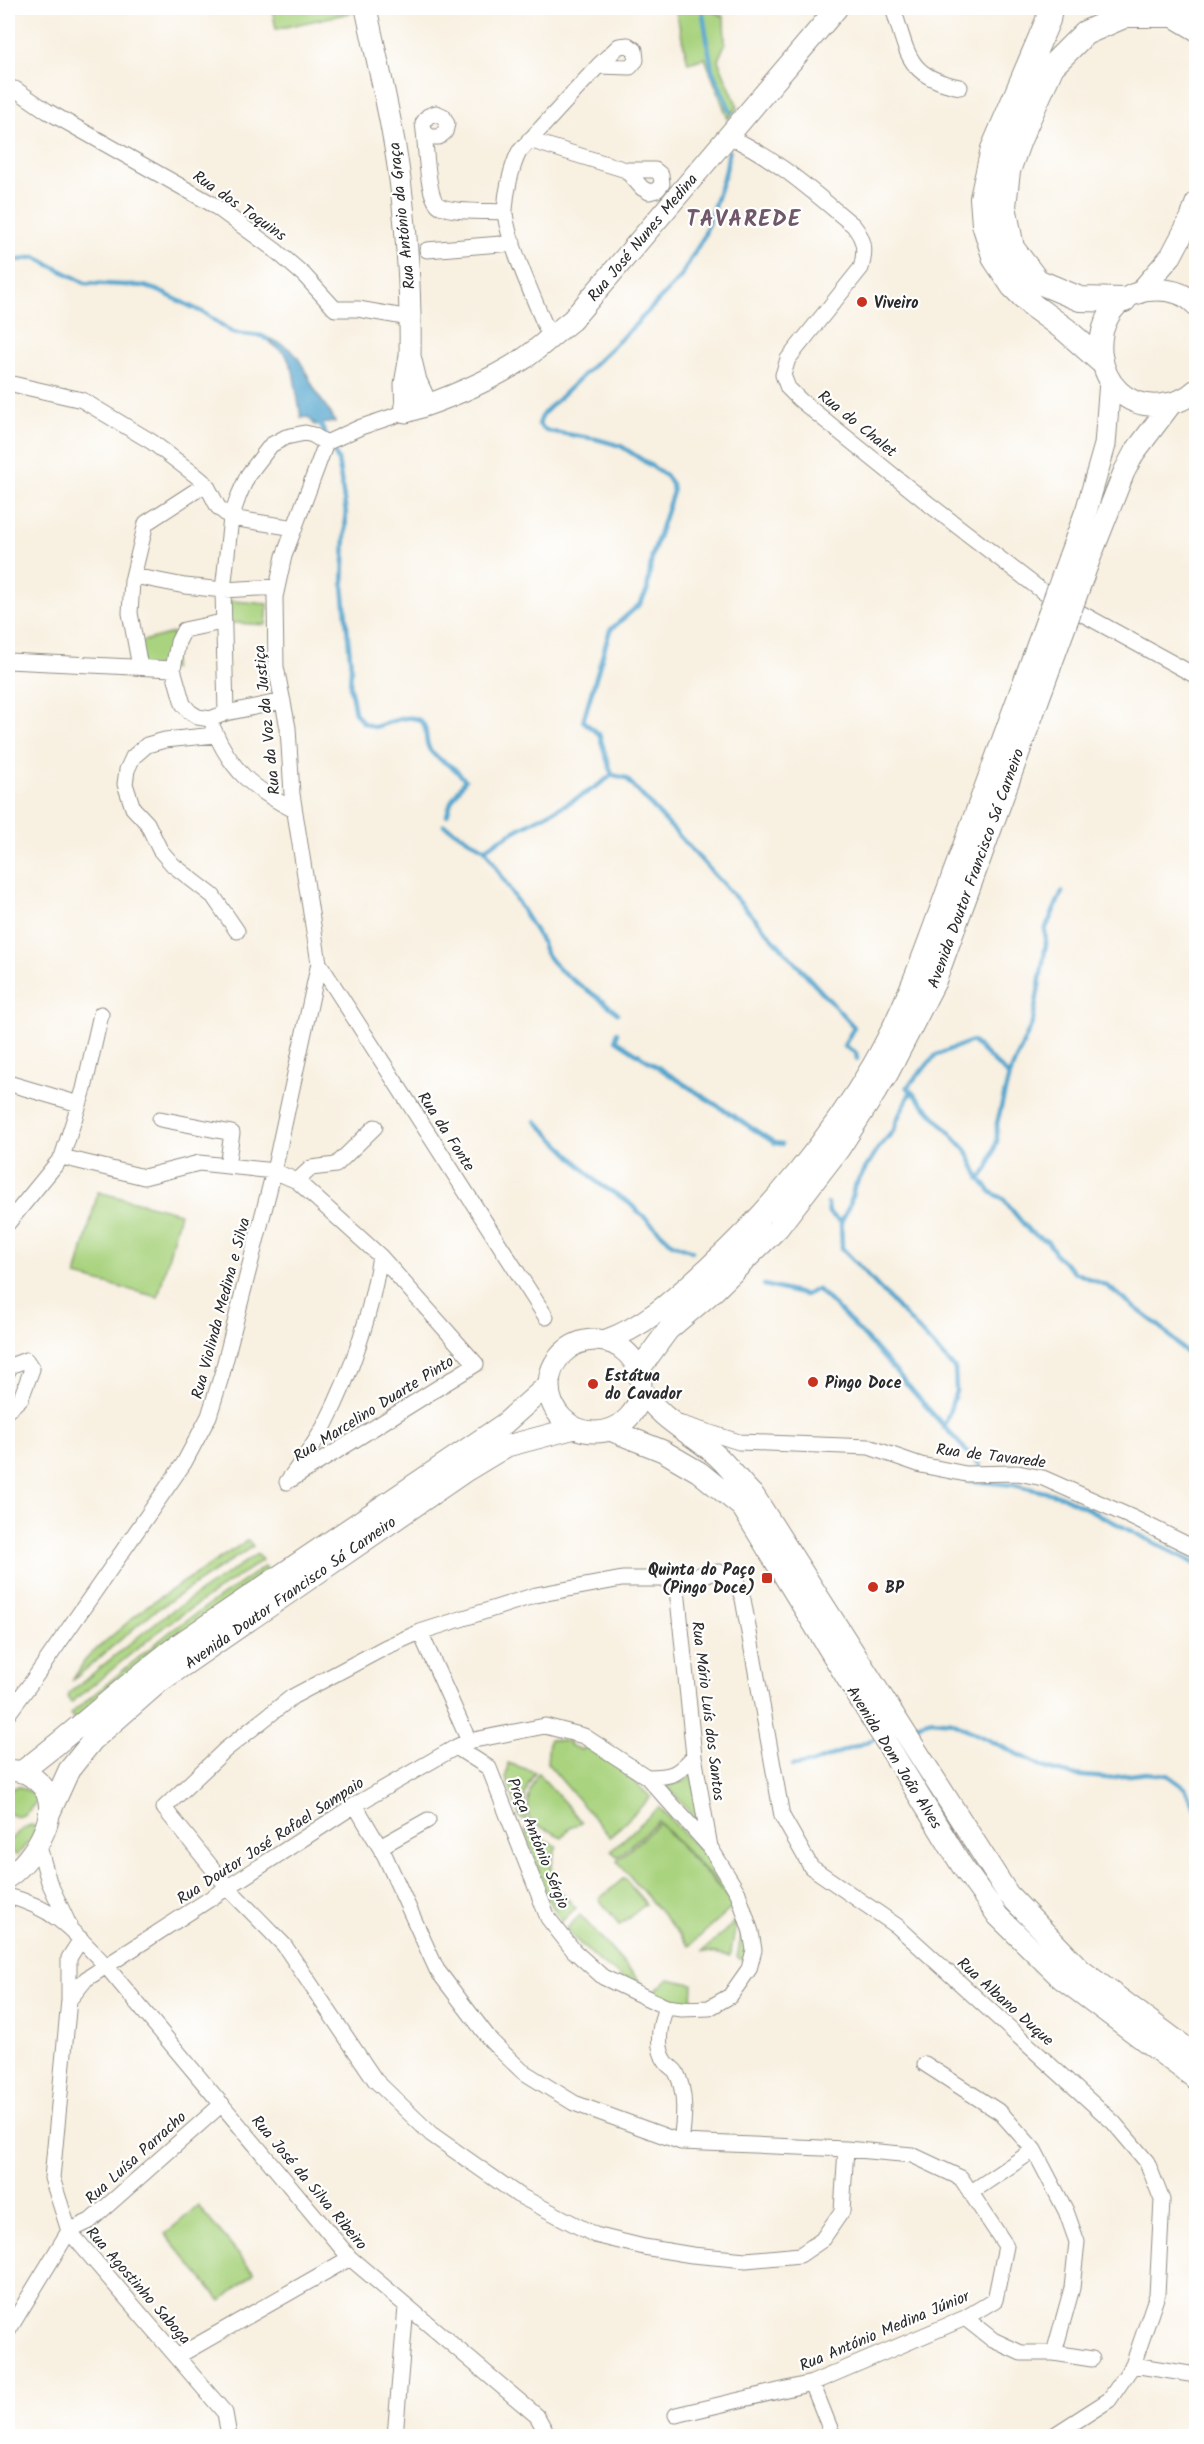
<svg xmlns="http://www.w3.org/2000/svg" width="1204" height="2444" font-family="Kalam,sans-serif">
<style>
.green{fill:#a9d37e;stroke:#6a7f54;stroke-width:1.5}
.water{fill:#52a5cd;stroke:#3e687c;stroke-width:1.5}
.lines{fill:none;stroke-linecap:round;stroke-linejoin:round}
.stream{stroke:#52a5cd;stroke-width:4.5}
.street-casing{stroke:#928e86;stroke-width:17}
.secondary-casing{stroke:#928e86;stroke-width:23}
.primary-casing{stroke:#928e86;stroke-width:26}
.street{stroke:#fff;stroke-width:15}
.secondary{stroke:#fff;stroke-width:21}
.primary{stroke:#fff;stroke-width:24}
.secondary-bridge-casing{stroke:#928e86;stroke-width:23;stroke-linecap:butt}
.secondary-bridge{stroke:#fff;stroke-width:21}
.poi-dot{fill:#c8321e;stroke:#fff;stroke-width:2}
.labels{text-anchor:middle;stroke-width:4.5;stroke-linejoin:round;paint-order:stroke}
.street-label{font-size:16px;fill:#2b2b2b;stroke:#fff}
.poi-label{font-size:16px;font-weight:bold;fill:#2b2b2b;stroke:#fff;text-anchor:start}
.district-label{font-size:22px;font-weight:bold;letter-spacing:1.5px;fill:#705769;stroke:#fff}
</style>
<rect width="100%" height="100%" fill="#fff"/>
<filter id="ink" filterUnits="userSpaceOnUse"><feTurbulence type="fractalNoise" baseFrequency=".0167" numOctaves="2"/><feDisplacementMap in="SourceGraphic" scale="12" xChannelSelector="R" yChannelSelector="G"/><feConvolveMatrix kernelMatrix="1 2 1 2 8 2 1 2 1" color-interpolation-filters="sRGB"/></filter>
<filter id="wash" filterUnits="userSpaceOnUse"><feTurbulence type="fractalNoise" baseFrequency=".008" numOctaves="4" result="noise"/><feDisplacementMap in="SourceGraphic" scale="24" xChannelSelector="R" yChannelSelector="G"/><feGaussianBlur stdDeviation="1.35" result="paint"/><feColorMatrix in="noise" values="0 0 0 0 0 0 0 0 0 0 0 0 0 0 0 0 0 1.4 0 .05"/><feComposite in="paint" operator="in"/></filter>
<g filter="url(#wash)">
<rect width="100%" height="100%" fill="#f8f0e0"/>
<!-- green -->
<path class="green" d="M272 8H353L354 12 276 29Z
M675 8H708L724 17 725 44 718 60 738 107 728 119 705 58 688 63Z
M223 600 268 604 266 625 222 622Z
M173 633V669L140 667 139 642Z
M98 1192 180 1213 158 1297 76 1276Z
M248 1540 253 1546 153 1612 72 1681 87 1657 148 1605Z
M257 1554 262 1560 165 1626 71 1703 67 1697 69 1693 160 1619Z
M265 1566 270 1574 76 1722 70 1714 171 1631Z
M549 1739 570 1742 569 1745 582 1750 586 1746 619 1768 651 1797 610 1837 547 1763Z
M508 1763 535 1772C524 1791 522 1799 527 1821L520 1818 506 1777Z
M538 1773 582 1822 570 1828 562 1837 530 1822C526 1802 528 1791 538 1773Z
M693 1774 700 1824 667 1786 685 1781Z
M18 1786 35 1794 38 1800C29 1810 21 1824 8 1812V1791Z
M659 1807 717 1868 735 1902 658 1821 618 1857 611 1851Z
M659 1823 735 1905 689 1946 617 1861Z
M31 1825 36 1827 33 1836 17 1856 8 1847V1841L24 1828Z
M525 1830 557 1846C544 1877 555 1886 576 1908L561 1922 548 1898Z
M624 1878 646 1904 620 1925 599 1899Z
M580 1915 644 1986 637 1987 598 1961 570 1934 566 1929Z
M737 1920 730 1956 703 1951Z
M744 1921 748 1948 745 1960 737 1958Z
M668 1979 693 1984 692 2001 680 2002 652 1994Z
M198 2206 254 2273 221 2301 165 2234Z"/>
<!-- water -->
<path class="water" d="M262 336C304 350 298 361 318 395 324 405 331 411 335 422L315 425 308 417 301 418 293 371 286 355Z"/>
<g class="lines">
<!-- stream -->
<path class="stream" d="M702 8 712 70 731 112
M8 256 18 260 35 257 85 283 144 286 159 291 204 313 233 333 262 336 267 339
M318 419 338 460 346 513 343 586 351 667 350 687 355 712 363 723 374 727C388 724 418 707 425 728 427 735 425 742 430 750 435 758 445 762 452 767 457 770 461 776 465 780L451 802 447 815
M612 775 599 734 583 721 610 630 640 604 647 591 652 556 673 492 672 484 665 475 621 446 596 439 548 431 542 428 539 424 543 414 636 324 680 278 704 236 726 170 729 151
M444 825 485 849C526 821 573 806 612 775L626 778 854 1027 844 1046 856 1053 857 1059
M485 849 542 942C546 971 598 993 617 1013
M617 1032 616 1040 775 1143 782 1144
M1009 1076 972 1041 936 1055 907 1087 967 1151 980 1179 991 1192 1003 1199 1030 1232 1048 1242 1058 1257 1074 1272 1107 1286 1163 1329 1196 1363
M911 1091 897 1120 894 1130 877 1150 854 1187 850 1205 841 1222 842 1248 955 1369 956 1391 944 1428
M536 1121 598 1183 627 1201 672 1243 692 1251
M980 1179 988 1168 997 1141V1123L1009 1076 1033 1021 1046 944 1045 930 1062 892
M828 1204 829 1213 841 1222
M764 1285 805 1295 817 1289C876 1343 924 1408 980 1465
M970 1481 1014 1485 1062 1496 1196 1564
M908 1728 931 1720 952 1722 1048 1769 1072 1775 1107 1778 1146 1773 1167 1775 1185 1788 1196 1810
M792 1766 812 1763 877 1738"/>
</g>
</g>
<g filter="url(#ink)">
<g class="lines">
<defs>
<path id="street" d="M893 8C908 54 907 77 960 87
M15 89 47 111 212 204 275 250 304 275 335 309H358L410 318
M424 131 430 137H439L445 132 447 124 443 116 436 113 428 116 423 123 424 131C426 146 427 200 440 206 454 213 489 211 505 212
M728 136C776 158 813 192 853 225 865 240 866 250 861 268L788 359 783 375 788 388 800 400 930 505 1046 594 1196 676
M529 140 626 170H655L661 175 662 184 657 190 649 192 642 188 626 170
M427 250 513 243
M550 338C539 309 505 237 505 210 506 192 511 168 519 152L598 66 619 46 628 45 635 50 636 60 630 67 598 66
M8 383 82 400 152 442 194 474 206 484 218 507 231 518 295 528
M326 443 361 427 406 412
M134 576 185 586 223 590 277 587
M222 622 184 630 178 642 173 669 183 704 190 712 198 717 210 719 226 713 283 701
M8 661 173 669
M140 667 130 613 132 581 146 523 206 484
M226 713 223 590 231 518 239 495 248 475 271 445 286 437 305 433 313 435 326 443
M213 728C232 772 252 788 294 810
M216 735 165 740 147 745 133 757 127 770 125 784 133 808 147 823 160 850 173 865 213 896 237 931
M319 963 546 1317
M8 1083 79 1104
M160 1119 232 1133 227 1166
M62 1157 144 1177 199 1163 274 1171 297 1181 380 1256C371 1314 352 1372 325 1425 314 1445 300 1464 287 1482
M297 1181 311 1168 336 1165 375 1127
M8 1223 62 1157 84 1089 101 1014
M8 1371 10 1366 26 1360 32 1369 21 1398 8 1410
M682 1424 739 1442 869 1447 921 1465 966 1474 1018 1473 1043 1478 1131 1517 1196 1549
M292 1479 476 1364 380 1256
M676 1579 694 1756 710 1847
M420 1632 469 1741
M8 1714 31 1683 184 1463 209 1416 222 1374 274 1171 319 963 292 794 288 728 276 667 275 597 284 556 326 443
M647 1777C672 1777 677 1775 694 1756
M355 1805 385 1856 437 1970 491 2041 522 2071 574 2103 681 2142 846 2149 912 2155 961 2178 1006 2246 995 2300 965 2318 812 2383 676 2415
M38 1843 49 1882 69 1925
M380 1847 428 1820
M8 1896C55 1908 74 1932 106 1966L350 2258 537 2416 548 2436
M81 1939 69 1958V2000L86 1979 355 1805 456 1747 469 1741 545 1726 584 1736 647 1777 710 1847 738 1893 751 1932 754 1950 749 1969 730 1996 709 2008 682 2009 666 2007 603 1977 574 1951 548 1918 489 1768 456 1747
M69 2000 52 2178 69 2231 225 2413 229 2436
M666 2007C660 2024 655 2047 666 2062 668 2066 673 2068 676 2072 687 2092 684 2121 681 2142
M925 2064 1001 2113 1034 2150 1066 2211 1077 2242 1072 2288 1054 2353
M846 2149 842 2211 822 2240 800 2255 746 2260 692 2255 644 2247 595 2235 518 2195 431 2134 375 2080 284 1945 229 1889 164 1808 225 1750 292 1697 386 1647 420 1632 536 1595 622 1579H676L719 1572 737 1583 743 1599 782 1816 811 1867 897 1926 1114 2123 1147 2162 1162 2200 1157 2295 1133 2365 1109 2400 1053 2436
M970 2193 1034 2150
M965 2318 993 2340 1021 2353H1054L1092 2359
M8 2331 69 2231 90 2221 222 2104
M178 2356 350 2258
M1133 2365 1196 2375
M812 2383 833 2436
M395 2436 406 2307"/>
<path id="secondary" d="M366 8C379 70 395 133 402 196 408 249 411 303 410 356
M1139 293 1171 256 1191 218 1196 203
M1196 305C1183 291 1164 288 1145 291 1078 304 1091 410 1159 405 1173 404 1186 400 1196 390
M427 405 416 381 410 356 405 384 406 412C447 399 488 382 525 358 541 347 556 332 572 320L837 8
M1069 557 1087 508 1105 445 1110 381
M1088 563 1124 472 1134 453 1171 404
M549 1386a46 46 0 1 1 92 0a46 46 0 1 1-92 0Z
M604 1341C646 1327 678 1295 710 1266 771 1210 831 1137 873 1065 908 1005 930 937 954 872 985 787 1016 702 1048 616
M638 1371 668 1330 715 1290 778 1228 839 1149 888 1073 935 982 1066 624
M641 1389C661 1420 688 1431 715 1454 729 1466 740 1483 754 1496L1008 1894 1081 1970 1196 2055
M610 1430 663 1451 699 1472 742 1507 962 1866 998 1916 1061 1978 1196 2079
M21 1772C77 1731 126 1683 182 1642L504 1424 549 1384
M50 1812 69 1770 93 1740 158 1683 464 1472 507 1446 575 1428
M8 1877C33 1860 69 1806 37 1781 30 1774 21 1770 11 1771"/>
<path id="primary" d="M1050 8 1048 20 993 149 982 198 984 224 995 259 1013 286 1033 306 1066 330 1101 361
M1124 300 1080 299 1037 281 1012 248 1004 206 1008 171 1019 140 1052 66 1085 33 1126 15H1174L1196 28"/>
</defs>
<!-- street casing -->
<use href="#street" class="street-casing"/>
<!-- secondary casing -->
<use href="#secondary" class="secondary-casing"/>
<!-- primary casing -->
<use href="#primary" class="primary-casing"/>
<!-- street -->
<use href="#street" class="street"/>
<!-- secondary -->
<use href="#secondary" class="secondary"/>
<!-- primary -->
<use href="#primary" class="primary"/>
<defs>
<path id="secondary-bridge" d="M1048 616 1069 557
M1066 624 1088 563"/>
</defs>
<!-- secondary-bridge casing -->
<use href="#secondary-bridge" class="secondary-bridge-casing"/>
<!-- secondary-bridge -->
<use href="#secondary-bridge" class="secondary-bridge"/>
</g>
</g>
<!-- markers -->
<g class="poi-dot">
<circle cx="862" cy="302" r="6"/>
<circle cx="813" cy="1382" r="6"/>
<circle cx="593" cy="1384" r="6"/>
<rect x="761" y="1572" width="12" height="12" rx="3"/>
<circle cx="873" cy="1587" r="6"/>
</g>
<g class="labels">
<!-- street labels -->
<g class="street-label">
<text transform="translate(240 205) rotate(35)" y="6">Rua dos Toquins</text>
<text transform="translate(401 216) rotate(-96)" y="6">Rua António da Graça</text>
<text transform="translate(642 237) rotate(-50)" y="6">Rua José Nunes Medina</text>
<text transform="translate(858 423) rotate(39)" y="6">Rua do Chalet</text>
<text transform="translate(266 720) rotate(-96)" y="6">Rua da Voz da Justiça</text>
<text transform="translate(975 868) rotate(-70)" y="6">Avenida Doutor Francisco Sá Carneiro</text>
<text transform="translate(447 1131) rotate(57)" y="6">Rua da Fonte</text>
<text transform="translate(220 1308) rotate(-75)" y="6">Rua Violinda Medina e Silva</text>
<text transform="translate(373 1408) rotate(-32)" y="6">Rua Marcelino Duarte Pinto</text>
<text transform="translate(991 1455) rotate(7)" y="6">Rua de Tavarede</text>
<text transform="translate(290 1592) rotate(-35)" y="6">Avenida Doutor Francisco Sá Carneiro</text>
<text transform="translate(709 1711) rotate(83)" y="6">Rua Mário Luís dos Santos</text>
<text transform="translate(895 1757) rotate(58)" y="6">Avenida Dom João Alves</text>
<text transform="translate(270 1840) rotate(-33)" y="6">Rua Doutor José Rafael Sampaio</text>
<text transform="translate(539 1843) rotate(68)" y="6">Praça António Sérgio</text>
<text transform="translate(1006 2001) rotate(42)" y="6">Rua Albano Duque</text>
<text transform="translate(135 2157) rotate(-42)" y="6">Rua Luísa Parracho</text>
<text transform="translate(310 2182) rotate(50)" y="6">Rua José da Silva Ribeiro</text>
<text transform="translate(139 2285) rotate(49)" y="6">Rua Agostinho Saboga</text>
<text transform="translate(884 2330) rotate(-23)" y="6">Rua António Medina Júnior</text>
</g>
<!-- poi labels -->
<g class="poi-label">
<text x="874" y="308">Viveiro</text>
<text x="605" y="1381">Estátua<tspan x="605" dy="18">do Cavador</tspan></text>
<text x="825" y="1388">Pingo Doce</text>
<text x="755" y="1575" text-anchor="end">Quinta do Paço<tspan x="755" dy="18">(Pingo Doce)</tspan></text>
<text x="885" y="1593">BP</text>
</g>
<!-- district labels -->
<g class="district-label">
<text x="744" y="226">TAVAREDE</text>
</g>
</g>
<!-- margin -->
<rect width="1204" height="2444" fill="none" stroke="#fff" stroke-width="30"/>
</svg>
